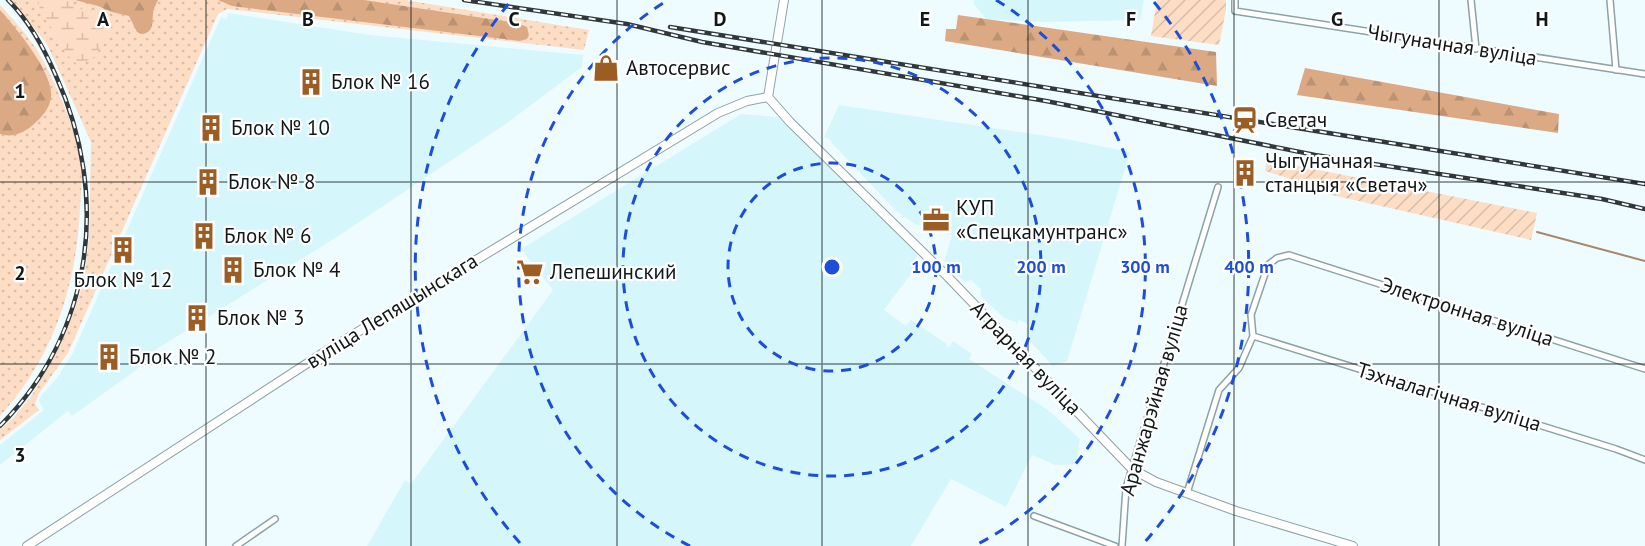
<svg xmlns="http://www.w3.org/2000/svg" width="1645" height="546" font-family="'PT Sans',sans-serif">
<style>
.built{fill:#d5f6fb}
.grass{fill:url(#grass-dots)}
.forest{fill:url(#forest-firs)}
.wetland{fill:url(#wetland-marsh)}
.garden{fill:url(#garden-furrows)}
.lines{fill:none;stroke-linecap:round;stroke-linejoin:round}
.stream{stroke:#a7876d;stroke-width:2}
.street-casing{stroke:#8da2a6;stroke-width:8}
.secondary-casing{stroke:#8da2a6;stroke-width:10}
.street{stroke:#fff;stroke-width:5}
.secondary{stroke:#fff;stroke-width:8}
.rail-casing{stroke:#30383b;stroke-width:4.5}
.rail{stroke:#fff;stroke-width:2;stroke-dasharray:7;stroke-linecap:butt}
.grid{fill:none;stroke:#10181a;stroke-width:1.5;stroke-opacity:0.55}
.ring{fill:none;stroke:#1d4ed8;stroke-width:3;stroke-dasharray:10 8}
.labels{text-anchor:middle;stroke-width:4.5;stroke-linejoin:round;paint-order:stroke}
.street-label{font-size:21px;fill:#10181a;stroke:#fff}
.poi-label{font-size:21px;fill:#10181a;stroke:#fff;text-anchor:start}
.grid-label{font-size:20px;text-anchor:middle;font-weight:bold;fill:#10181a;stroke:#fff;stroke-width:4.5;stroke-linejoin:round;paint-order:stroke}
.centre{fill:#1d4ed8;stroke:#fff;stroke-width:3}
.ring-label{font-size:18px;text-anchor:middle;font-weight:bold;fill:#1d4ed8;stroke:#fff;stroke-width:4.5;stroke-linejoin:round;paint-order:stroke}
</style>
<defs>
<pattern id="grass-dots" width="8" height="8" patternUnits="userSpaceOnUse" patternTransform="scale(1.5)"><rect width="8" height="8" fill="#fdddc4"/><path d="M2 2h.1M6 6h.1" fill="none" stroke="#d8bda8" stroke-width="1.8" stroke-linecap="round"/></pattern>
<pattern id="forest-firs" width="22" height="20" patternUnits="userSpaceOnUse" patternTransform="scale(1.5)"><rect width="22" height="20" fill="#dbaa85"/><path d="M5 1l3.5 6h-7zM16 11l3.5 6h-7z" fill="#bb9272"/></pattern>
<pattern id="wetland-marsh" width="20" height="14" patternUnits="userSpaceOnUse" patternTransform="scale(1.5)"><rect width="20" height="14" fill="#fdddc4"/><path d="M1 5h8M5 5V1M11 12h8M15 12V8" fill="none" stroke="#d8bda8"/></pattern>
<pattern id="garden-furrows" width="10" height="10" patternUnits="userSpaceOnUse" patternTransform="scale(1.5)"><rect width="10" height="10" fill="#fdddc4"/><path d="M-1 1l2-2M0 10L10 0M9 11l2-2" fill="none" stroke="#d8bda8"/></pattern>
</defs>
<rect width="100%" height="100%" fill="#effcff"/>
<!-- built -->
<path class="built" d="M974 0H1144L1140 20 1043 22 986 19 974 4Z
M228 13 370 35 583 55 582 67 507 123 340 235 152 352 135 371 72 416 68 411 0 465V445L44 410 39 401 41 396 61 373V371L72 355 221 17 227 19Z
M839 105 1066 139 1130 152 1067 361 1053 366 1027 338 1026 331 1029 325 1019 320 1016 326V322L1004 318 980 295 981 289 971 280 965 282 944 262 952 235 915 224 896 211 831 142V140L824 137Z
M741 114 778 117 917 253 916 266 913 271 884 310 906 326 911 320 947 344 946 346 949 347 953 341 972 354 969 359 1048 410 1080 439 1076 464 1055 465 1032 455 1006 507 951 479 911 546H367L405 480 411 484 553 290 521 249Z"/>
<!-- grass -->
<path class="grass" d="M11 0H405L589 30 584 50 227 9 218 14 68 353 39 393 35 404 39 410 0 440V430L14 417 32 395 51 361 72 317 84 280 89 238 91 142 47 44Z
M0 5C12 18 25 32 35 47 53 75 74 124 80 157 83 173 81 191 80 207 77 285 53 358 0 416Z"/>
<!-- forest -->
<path class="forest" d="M75 0H158C156 5 153 9 153 14 152 24 154 31 143 34L137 32 129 16 112 12 98 6Z
M218 0H364L517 23 527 27 529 35 527 39 520 41 232 6Z
M0 10C15 27 54 73 51 97 50 108 42 117 34 124 24 133 13 138 0 134Z
M958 15 1216 52 1217 86 945 41 946 29H956Z
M1305 68 1559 114 1558 133 1297 95Z"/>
<!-- wetland -->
<path class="wetland" d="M38 0H66L78 8 100 12 106 16 109 30 104 44 94 57 81 64 75 63 67 55 59 38 41 14Z"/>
<!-- garden -->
<path class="garden" d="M1157 0H1226V10L1219 45 1151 36Z
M1267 160 1537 213 1531 240 1301 188 1300 182 1265 171Z"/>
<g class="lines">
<!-- stream -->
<path class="stream" d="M1537 232 1645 261"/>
<defs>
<path id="street" d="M1235 0V11L1645 74
M1471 0 1476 49
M1610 0 1616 70
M1253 336 1616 449 1645 460
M1187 493 1219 390 1239 368 1253 336 1251 315 1268 265 1277 258 1289 255 1645 369
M1034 516 1115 546
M236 546 275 519
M1122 546 1126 488 1218 187"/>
<path id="secondary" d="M768 97 790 122 948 277 1132 469 1156 482 1236 511 1353 546
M768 97 784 0
M27 546 323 353 718 113 747 101 768 97"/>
</defs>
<!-- street casing -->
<use href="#street" class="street-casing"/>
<!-- secondary casing -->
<use href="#secondary" class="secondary-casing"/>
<!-- street -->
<use href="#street" class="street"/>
<!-- secondary -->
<use href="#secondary" class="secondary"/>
<defs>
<path id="rail" d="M464 0 627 24 702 42 1046 101 1315 155 1602 199 1645 209
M670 27 1645 184
M0 426C94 331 110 195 56 76 44 48 30 22 8 0"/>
</defs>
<!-- rail casing -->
<use href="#rail" class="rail-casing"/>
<!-- rail -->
<use href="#rail" class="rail"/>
</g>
<!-- grid -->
<path class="grid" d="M206 0V546M411 0V546M617 0V546M822 0V546M1028 0V546M1234 0V546M1439 0V546M0 182H1645M0 364H1645"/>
<!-- distance rings -->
<g class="ring">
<circle cx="832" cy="267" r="104"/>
<circle cx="832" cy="267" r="209"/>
<path d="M690 546A313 313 0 0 1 668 0M996 0A313 313 0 0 1 974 546"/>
<path d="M520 543A417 417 0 0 1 510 2M1154 2A417 417 0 0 1 1144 543"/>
</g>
<!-- icons -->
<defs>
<symbol id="shop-bare" viewBox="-9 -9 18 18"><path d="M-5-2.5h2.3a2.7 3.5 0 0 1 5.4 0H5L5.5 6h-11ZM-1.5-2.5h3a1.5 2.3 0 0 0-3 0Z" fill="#9c5d24" stroke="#fff" stroke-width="2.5" paint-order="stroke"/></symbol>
<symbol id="building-bare" viewBox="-9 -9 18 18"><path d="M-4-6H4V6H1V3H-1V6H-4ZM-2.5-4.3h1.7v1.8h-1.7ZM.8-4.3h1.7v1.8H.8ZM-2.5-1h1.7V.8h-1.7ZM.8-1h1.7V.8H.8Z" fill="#9c5d24" stroke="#fff" stroke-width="2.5" paint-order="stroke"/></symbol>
<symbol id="station-bare" viewBox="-9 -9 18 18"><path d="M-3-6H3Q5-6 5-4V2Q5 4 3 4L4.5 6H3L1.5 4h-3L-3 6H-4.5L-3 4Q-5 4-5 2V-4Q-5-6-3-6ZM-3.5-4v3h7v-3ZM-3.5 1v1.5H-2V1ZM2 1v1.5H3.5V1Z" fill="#9c5d24" stroke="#fff" stroke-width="2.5" paint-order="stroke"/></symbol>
<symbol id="office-bare" viewBox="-9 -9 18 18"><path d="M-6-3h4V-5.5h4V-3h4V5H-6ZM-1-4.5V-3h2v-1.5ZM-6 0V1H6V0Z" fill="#9c5d24" stroke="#fff" stroke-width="2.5" paint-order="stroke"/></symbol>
<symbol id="supermarket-bare" viewBox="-9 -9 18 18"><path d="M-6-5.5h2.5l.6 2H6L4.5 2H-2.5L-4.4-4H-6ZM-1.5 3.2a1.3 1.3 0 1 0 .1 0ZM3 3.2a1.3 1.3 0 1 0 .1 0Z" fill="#9c5d24" stroke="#fff" stroke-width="2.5" paint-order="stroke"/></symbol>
</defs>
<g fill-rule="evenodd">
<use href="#shop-bare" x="587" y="49" width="38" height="38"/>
<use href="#building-bare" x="292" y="63" width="38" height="38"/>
<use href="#station-bare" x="1226" y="101" width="38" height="38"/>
<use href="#building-bare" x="192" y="109" width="38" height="38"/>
<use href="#building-bare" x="1226" y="154" width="38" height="38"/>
<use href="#building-bare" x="189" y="163" width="38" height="38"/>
<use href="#office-bare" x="917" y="201" width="38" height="38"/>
<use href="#building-bare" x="185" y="217" width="38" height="38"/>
<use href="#building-bare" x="104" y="231" width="38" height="38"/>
<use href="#building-bare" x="214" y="251" width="38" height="38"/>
<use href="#supermarket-bare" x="511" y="253" width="38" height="38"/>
<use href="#building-bare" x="178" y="299" width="38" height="38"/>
<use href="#building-bare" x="90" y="338" width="38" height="38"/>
</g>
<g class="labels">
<!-- street labels -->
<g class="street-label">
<text transform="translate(1452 45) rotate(9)" y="7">Чыгуначная вуліца</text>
<text transform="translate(392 311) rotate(-32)" y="7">вуліца Лепяшынскага</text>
<text transform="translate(1467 312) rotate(18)" y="7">Электронная вуліца</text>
<text transform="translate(1026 358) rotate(46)" y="7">Аграрная вуліца</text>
<text transform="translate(1449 397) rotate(17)" y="7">Тэхналагічная вуліца</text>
<text transform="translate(1154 400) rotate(-74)" y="7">Аранжарэйная вуліца</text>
</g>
<!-- poi labels -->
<g class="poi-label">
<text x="626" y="75">Автосервис</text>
<text x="331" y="89">Блок № 16</text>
<text x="1265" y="127">Светач</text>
<text x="231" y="135">Блок № 10</text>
<text x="1265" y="168">Чыгуначная<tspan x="1265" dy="24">станцыя «Светач»</tspan></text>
<text x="228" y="189">Блок № 8</text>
<text x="956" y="215">КУП<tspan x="956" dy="24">«Спецкамунтранс»</tspan></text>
<text x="224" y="243">Блок № 6</text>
<text x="253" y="277">Блок № 4</text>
<text x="550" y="279">Лепешинский</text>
<text x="123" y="287" text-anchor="middle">Блок № 12</text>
<text x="217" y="325">Блок № 3</text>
<text x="129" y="364">Блок № 2</text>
</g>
</g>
<g class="grid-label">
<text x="103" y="26">A</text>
<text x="308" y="26">B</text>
<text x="514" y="26">C</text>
<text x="720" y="26">D</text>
<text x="925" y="26">E</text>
<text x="1131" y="26">F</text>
<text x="1337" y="26">G</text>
<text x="1542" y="26">H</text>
<text x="20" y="98">1</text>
<text x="20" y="280">2</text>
<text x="20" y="462">3</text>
</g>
<circle cx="832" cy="267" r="9" class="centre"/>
<g class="ring-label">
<text x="936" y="273">100 m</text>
<text x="1041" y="273">200 m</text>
<text x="1145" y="273">300 m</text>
<text x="1249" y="273">400 m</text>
</g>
</svg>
